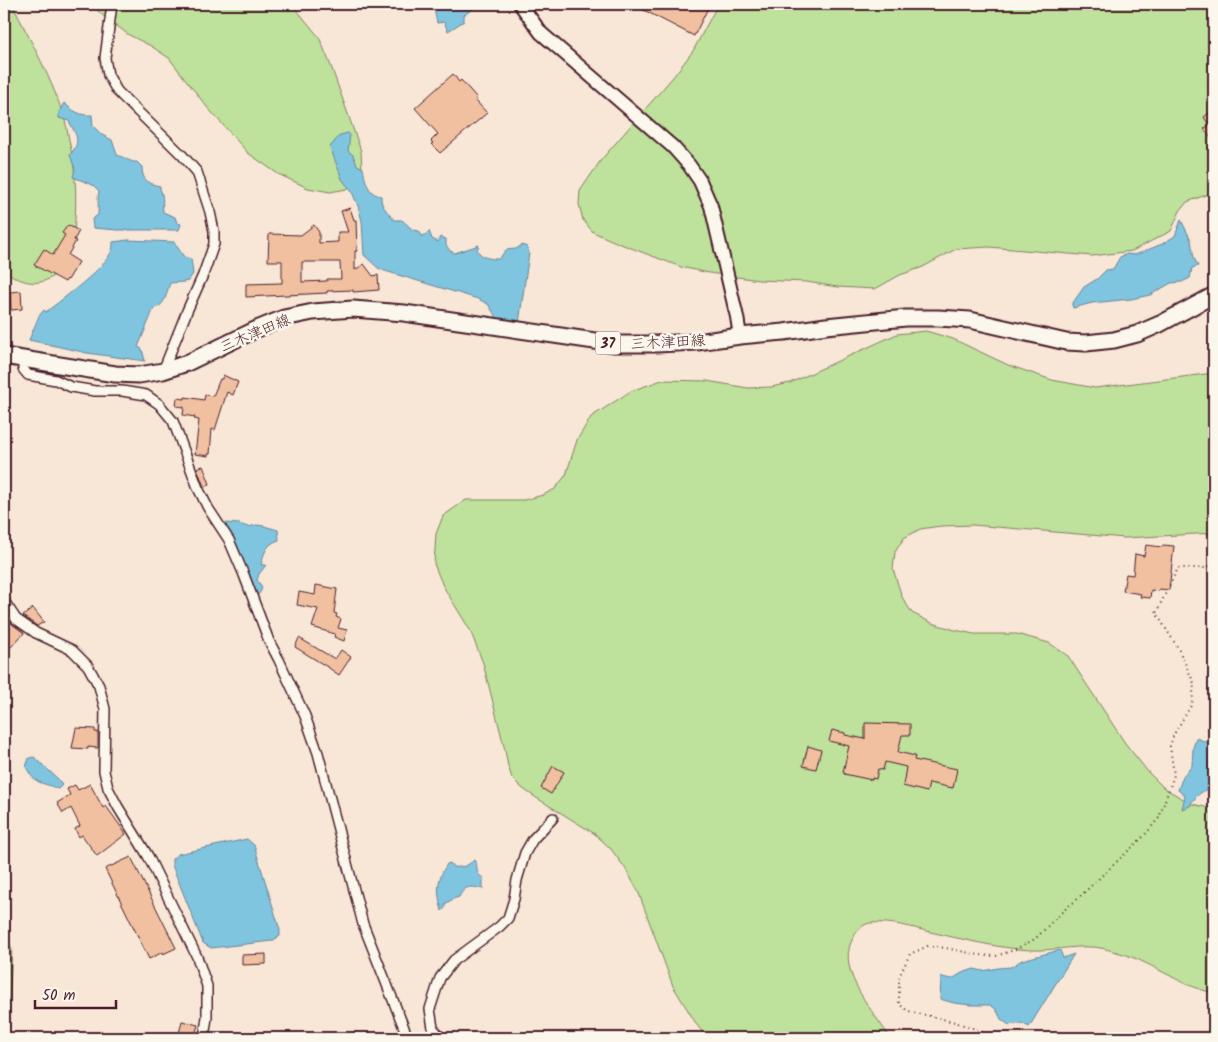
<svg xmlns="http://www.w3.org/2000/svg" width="1218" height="1042" font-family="Kalam,'Klee One',sans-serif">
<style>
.green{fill:#bee19b;stroke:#848063}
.water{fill:#7fc5e0;stroke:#6a8398}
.building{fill:#f1c0a1;stroke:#4a1f2b;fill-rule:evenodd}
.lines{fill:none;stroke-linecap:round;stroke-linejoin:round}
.street-casing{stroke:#4a1f2b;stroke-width:12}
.secondary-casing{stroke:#4a1f2b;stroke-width:16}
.primary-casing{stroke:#4a1f2b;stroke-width:19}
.path{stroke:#4a1f2b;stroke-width:2;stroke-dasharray:1 4;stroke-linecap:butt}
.street{stroke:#fbf7ec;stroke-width:9}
.secondary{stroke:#fbf7ec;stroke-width:12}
.primary{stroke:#fbf7ec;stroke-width:15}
.labels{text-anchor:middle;stroke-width:5;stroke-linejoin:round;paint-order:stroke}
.shield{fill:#fbf7ec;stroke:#7f6065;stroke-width:1}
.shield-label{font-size:14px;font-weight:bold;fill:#4a1f2b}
.street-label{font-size:15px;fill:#4a1f2b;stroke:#fbf7ec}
</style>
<rect width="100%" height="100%" fill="#f8e6d6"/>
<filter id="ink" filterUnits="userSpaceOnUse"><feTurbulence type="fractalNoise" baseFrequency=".02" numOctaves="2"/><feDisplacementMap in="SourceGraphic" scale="10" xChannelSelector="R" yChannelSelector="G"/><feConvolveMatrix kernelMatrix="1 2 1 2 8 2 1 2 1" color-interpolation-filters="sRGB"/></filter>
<g filter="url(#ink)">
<!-- green -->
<path class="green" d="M4 4H12C31 42 53 80 65 121 67 127 68 134 69 140 75 166 77 192 75 219 74 239 70 264 52 277 36 288 18 281 4 270Z
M91 4H292L319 37 331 66 361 151 362 170 356 183 347 189 330 192 308 188 278 174 248 153 207 107 169 58 151 46 129 35 101 14Z
M718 4H1214V192L1187 202 1180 211 1171 231 1132 251 1092 256 989 247 956 249 923 267 900 275 875 289 837 287 807 282 759 280 709 273 681 267 618 243 593 232 583 220 579 204 580 191 601 160 673 77 693 51Z
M926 331 953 339 1008 365 1052 380 1095 388 1214 373V533L1125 538 973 525 941 526 920 529 904 538 895 552 893 569 902 597 912 613 932 623 955 630 974 634H1017L1049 643 1068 656 1125 743 1149 773 1164 788 1192 804 1214 809V993C1178 986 1149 959 1113 951 1106 949 1098 947 1091 947 1071 946 1050 951 1030 950 996 948 963 939 930 932 911 927 890 921 870 923 862 924 855 933 852 940 836 972 875 1013 890 1038H707L697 1025 673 986 638 891 625 868 611 849 595 834 535 797 522 788 512 778 508 766 505 750 483 663 470 630 443 586 434 564 436 534 443 516 466 500H524L543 495 555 489 566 475 577 440 591 417 631 391 662 380 707 381 748 388 771 387 790 383 897 334Z
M4 929 12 950 7 1038H4Z"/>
<!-- water -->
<path class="water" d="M433 4H480L464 15V21L448 31 444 22 437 23Z
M64 103C73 111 80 116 92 115L93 126 102 135 112 140 117 155C124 157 131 163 137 162L142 167C142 180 148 184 160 186V189C164 196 162 204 163 212L175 217 177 223 181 224 179 230H118L93 228 92 219 98 215C99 206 97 199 99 191L93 185 73 177 75 169 70 155C82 140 76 136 69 121L59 118V112Z
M348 133 350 135 348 151 353 155 357 165 363 168C365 179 367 194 381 196 380 207 388 211 394 220H402L413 230 419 231 422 236 427 234 429 231 432 239 438 242 440 237 446 239V245L450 251 455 253 479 245 477 250C482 258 490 259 499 259L506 250 516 249 522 245 527 247 529 253 519 323 497 318 488 304 478 299 385 271 378 268 364 255 362 221 358 206 352 192 342 179 330 147 340 135Z
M1181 220 1191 240 1194 258 1198 266 1192 268 1190 278 1182 282 1171 283 1150 295 1131 299 1092 303 1073 308 1072 304 1084 287 1097 279 1106 270 1113 269 1120 257 1127 254 1135 255 1162 244 1175 236Z
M128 240 174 242 184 257 191 259 193 274 188 281C182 283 176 282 170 283 166 293 166 306 154 308L138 347 142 349 145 361 87 353 29 340 39 316 44 310 46 312C62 299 106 268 112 250 113 248 113 244 113 242Z
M225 523 239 524 248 527 257 525 264 526 278 530 279 540C266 544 264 553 261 565H266L259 574 257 580 262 587 261 591 257 596Z
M1196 738 1214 745V786C1210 789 1207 789 1202 792 1197 795 1193 800 1190 806L1182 809 1185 796 1178 790 1183 776 1192 766 1193 748Z
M34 757 58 779 62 785 58 789C41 781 36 786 26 767L29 758Z
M247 839 254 845 280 930V936L272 941 211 948 203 943 172 865V859L178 854Z
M474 860C480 867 473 872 483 878V889C471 886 465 885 459 897L453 899 445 904V908L442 911C437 891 436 882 447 864L450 863 453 867C461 868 468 866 474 860Z
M1060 950 1063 958 1074 954 1029 1027 1022 1023 1009 1025 1001 1019 996 1009 990 1005H971L954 1003 940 999 941 977 952 979 962 973 974 969 983 971 998 968 1011 967 1022 960Z"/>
<!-- building -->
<path class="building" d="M632 4H710L694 36Z
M453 74 459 82 461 80 477 98 475 100 487 113 440 153 431 144 433 143 431 141 438 134 415 108Z
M1214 109V142L1204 129 1209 125 1204 117Z
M350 208 354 220H356L357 251H355V270L364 264 373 276 378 275 379 290 353 292V290L327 291V293L246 297V284L282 283V261H268L269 234 301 235 314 225 319 232V243L338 242V232H348L341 211ZM302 262H340L341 279H327V281L302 282Z
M68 225 79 231 74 240 76 241 68 255 79 262 68 280 67 279 65 282 34 265 44 249 53 255 65 235 62 233Z
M21 291 22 309 11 310 10 292Z
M223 375 238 382 233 395 227 392 215 430 212 429 210 454H208V456L195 454 199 420 194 419 195 417 183 415 184 407 176 406 177 398 185 399V397L204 400 205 395 213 396 220 379H222Z
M203 466 210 484 204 487 197 468Z
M1146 545 1162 547 1163 545 1174 546 1169 590 1160 589 1159 591 1151 590 1150 598 1140 597 1141 594 1123 591 1126 574 1133 575 1135 554 1144 556Z
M316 585 337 589 334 613 337 614 336 617 341 619 338 628 347 630 344 641 334 637 335 634 312 627 318 609 297 605 299 592 315 595Z
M33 608 44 622 37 626 23 616Z
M4 612 12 624 24 633 10 648 4 642Z
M299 638 335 659 341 650 351 657 339 675 329 668 295 647Z
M865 723 910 724V735H902L898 752 915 756 914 760 957 769 953 788 929 783 927 792 903 786 906 767 885 762 883 770 878 769 876 779 872 778V780L844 774V772H843L849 746 829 741 832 730 845 733V735L865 739Z
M76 728 95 729V732H98V748L88 747V749L72 748Z
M808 746 821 750 816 769 803 766Z
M553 766 564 772 551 794 541 788Z
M90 784 103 808 106 806 126 834 97 856 82 835 79 837 75 829 80 826 71 808 63 813 57 803 70 795 67 789 75 785 78 790Z
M131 857 176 948 163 954V952L149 959 105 869Z
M266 954V964L242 965V955Z
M182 1021 198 1025 194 1038H178Z"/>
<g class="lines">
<defs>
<path id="street" d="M112 4 105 58 108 75 117 91 182 155 197 172 210 212 214 231V244L203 275 187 311 163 371
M23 359V369L28 375 56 380 71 387 95 391H122L146 395 159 404 173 421 198 488 208 508 229 540 244 575 269 641 279 660 305 716 318 753 363 924 408 1038
M4 601 16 619 36 633 72 650 88 666 99 686 105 709 104 771 108 788 118 807 148 856 197 957 207 986V1017L204 1038
M441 1038 433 1028 430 1009 440 978 454 960 499 927 508 918 514 899 517 880 525 853 533 839 553 818"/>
<path id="secondary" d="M520 4 541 33 673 147 689 165 700 181 711 206 737 317 740 336"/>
<path id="primary" d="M4 356 115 374 139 375 163 371 187 363 257 329 284 318 313 312 353 309 404 313 615 344H656L697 342 740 336 784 332 826 326 906 318H938L970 320 1066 342 1086 343 1114 340 1137 334 1160 324 1214 295"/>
</defs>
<!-- street casing -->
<use href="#street" class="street-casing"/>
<!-- secondary casing -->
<use href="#secondary" class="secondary-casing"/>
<!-- primary casing -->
<use href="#primary" class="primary-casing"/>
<!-- path -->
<path class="path" d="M996 1038 987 1033 955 1022 908 1011 899 1004V977L910 954 928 946 946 948 979 955 996 956 1014 950 1035 939 1064 910 1074 902 1144 836 1159 818 1174 775 1170 746 1174 734 1192 704 1194 683 1178 648 1156 613 1178 568H1205L1214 563"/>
<!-- street -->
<use href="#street" class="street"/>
<!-- secondary -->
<use href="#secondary" class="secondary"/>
<!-- primary -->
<use href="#primary" class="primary"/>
</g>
</g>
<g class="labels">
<!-- shield labels -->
<rect class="shield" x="595.5" y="331.5" width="25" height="23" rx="4"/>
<g class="shield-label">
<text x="608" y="348">37</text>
</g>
<!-- street labels -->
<g class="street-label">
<text transform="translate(255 333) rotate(-23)" y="5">三木津田線</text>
<text transform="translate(668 342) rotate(-3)" y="5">三木津田線</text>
</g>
</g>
<!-- margin -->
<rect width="1218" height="1042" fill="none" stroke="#fbf7ec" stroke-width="20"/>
<rect x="10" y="10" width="1198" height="1022" fill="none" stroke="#4a1f2b" stroke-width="2" filter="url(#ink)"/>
<!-- scale -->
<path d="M35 1000v8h81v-8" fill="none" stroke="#4a1f2b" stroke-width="2.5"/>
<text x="42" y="1000" font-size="15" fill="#4a1f2b" stroke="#fbf7ec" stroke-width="4" paint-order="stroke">50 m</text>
</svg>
